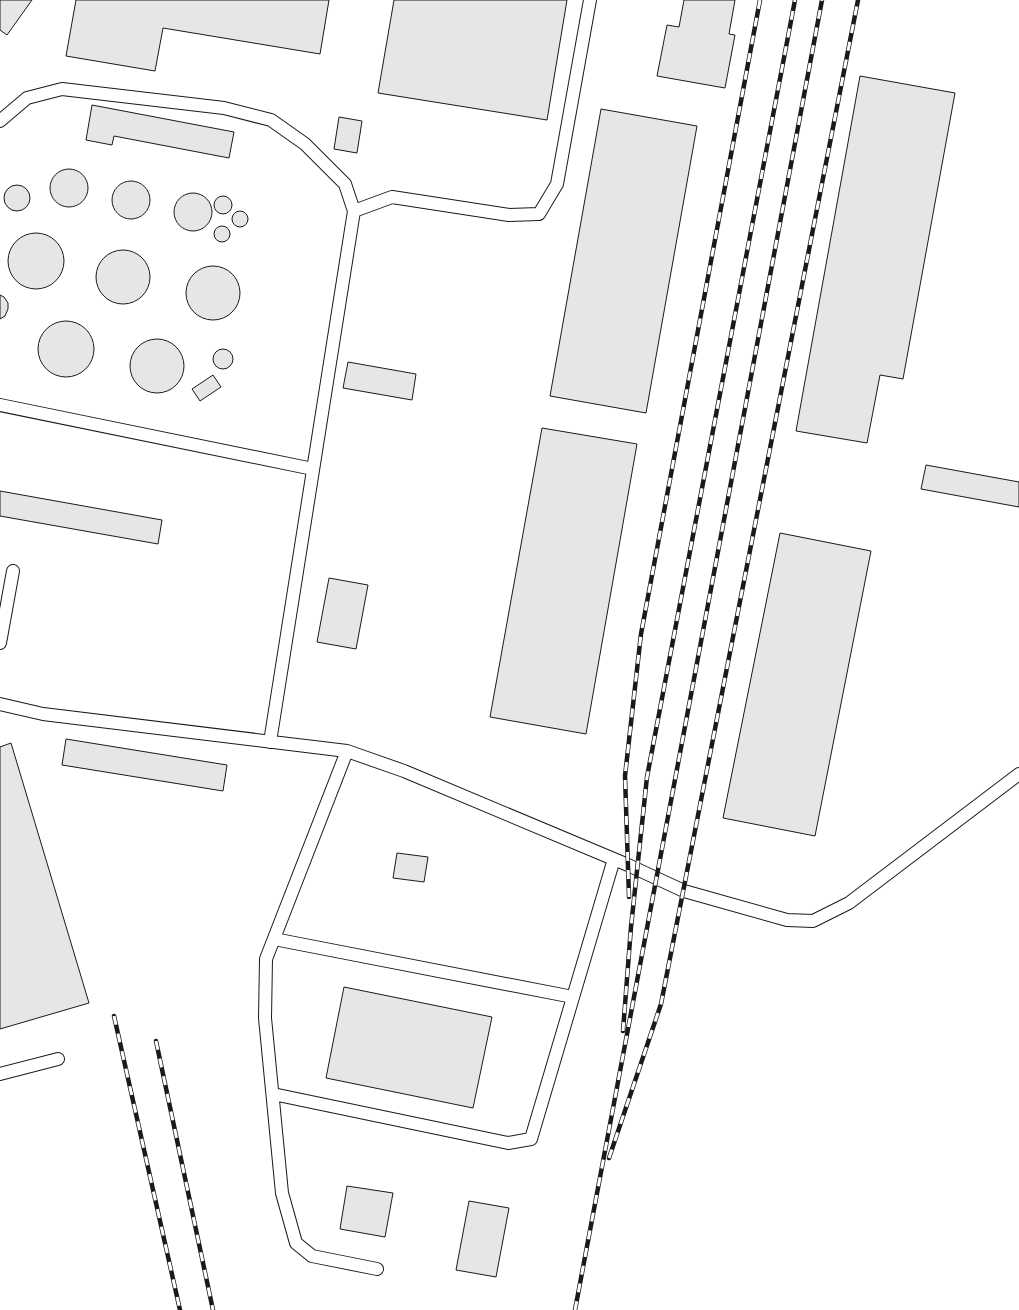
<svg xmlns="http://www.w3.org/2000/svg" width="1019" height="1310" font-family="'Source Serif 4',serif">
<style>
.building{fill:#e6e6e6;stroke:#1a1a1a}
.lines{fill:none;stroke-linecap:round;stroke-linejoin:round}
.service-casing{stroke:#1a1a1a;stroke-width:14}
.service{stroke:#fff;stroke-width:12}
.rail-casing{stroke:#1a1a1a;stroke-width:4.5}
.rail{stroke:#fff;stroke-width:3;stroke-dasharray:9;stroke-linecap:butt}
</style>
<rect width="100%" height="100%" fill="#fff"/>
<!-- building -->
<path class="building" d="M0 0H32L7 35 0 30Z
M76 0H329L320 54 163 28 155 71 66 56Z
M394 0H567L547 120 378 93Z
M684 0H735L729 34 735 35 725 88 657 76 667 25 679 27Z
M860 76 955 93 903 379 880 375 867 443 796 431Z
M92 105 234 132 229 158 114 136 112 145 86 140Z
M601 109 697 126 646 413 550 396Z
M339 117 362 121 357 153 334 149Z
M50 188a19 19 0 1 1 38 0a19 19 0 1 1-38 0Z
M112 200a19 19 0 1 1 38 0a19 19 0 1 1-38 0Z
M4 198a13 13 0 1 1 26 0a13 13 0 1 1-26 0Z
M174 212a19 19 0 1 1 38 0a19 19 0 1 1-38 0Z
M214 205a9 9 0 1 1 18 0a9 9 0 1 1-18 0Z
M232 219a8 8 0 1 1 16 0a8 8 0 1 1-16 0Z
M214 234a8 8 0 1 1 16 0a8 8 0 1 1-16 0Z
M8 261a28 28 0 1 1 56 0a28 28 0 1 1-56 0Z
M96 277a27 27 0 1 1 54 0a27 27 0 1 1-54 0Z
M186 293a27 27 0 1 1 54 0a27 27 0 1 1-54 0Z
M0 295 4 297 8 303V309L5 316 0 319Z
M38 349a28 28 0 1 1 56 0a28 28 0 1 1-56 0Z
M130 366a27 27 0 1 1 54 0a27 27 0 1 1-54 0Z
M213 359a10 10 0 1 1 20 0a10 10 0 1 1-20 0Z
M348 362 416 374 412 400 343 388Z
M213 375 221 387 200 401 192 389Z
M542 428 637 444 586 734 490 717Z
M926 465 1019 482V507L921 489Z
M0 491 162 520 158 544 0 516Z
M780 533 871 551 815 836 723 818Z
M329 578 368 585 356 649 317 642Z
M66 739 227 765 223 791 62 765Z
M11 743 89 1003 0 1029V747Z
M397 853 428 857 424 882 393 878Z
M344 987 492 1017 473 1108 326 1078Z
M347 1186 393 1193 385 1237 340 1229Z
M469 1201 509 1208 496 1277 456 1270Z"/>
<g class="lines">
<defs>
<path id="service" d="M0 121 27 98 62 89 224 108 271 120 305 144 345 184 354 211 270 742
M354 211 392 197 509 215 539 214 557 184 590 0
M0 405 313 469
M0 643 13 571
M0 704 43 714 347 751 404 771 628 865 684 891 787 920 813 921 849 903 1019 774
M347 751 266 959 265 1018 282 1193 296 1243 312 1256 377 1269
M274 939 573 997
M0 1074 58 1059
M273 1094 508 1143 531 1139 614 859"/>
</defs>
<!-- service casing -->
<use href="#service" class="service-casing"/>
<!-- service -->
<use href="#service" class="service"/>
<defs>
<path id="rail" d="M629 897 625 776 641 634 760 0
M114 1016 180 1310
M623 1031 631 927 647 777 795 0
M156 1041 213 1310
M609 1158 661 1004 858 0
M575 1310 822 0"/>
</defs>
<!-- rail casing -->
<use href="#rail" class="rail-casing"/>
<!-- rail -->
<use href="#rail" class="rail"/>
</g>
</svg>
